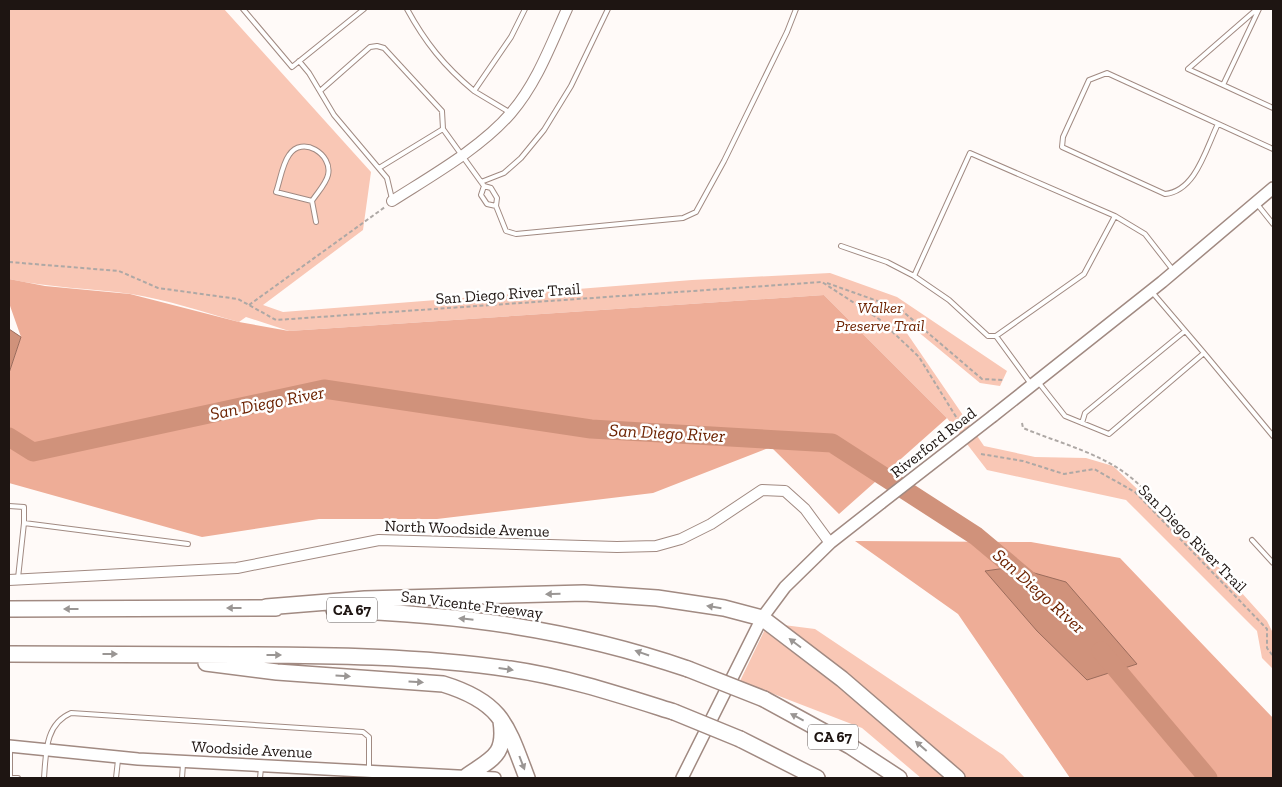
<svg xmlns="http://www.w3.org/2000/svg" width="1282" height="787" font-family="'Zilla Slab',serif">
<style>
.green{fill:#f9c7b5}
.forest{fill:#eead97}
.water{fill:#d0927b;stroke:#9b6c5c}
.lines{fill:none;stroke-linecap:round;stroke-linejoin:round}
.river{stroke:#d0927b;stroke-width:19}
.service-casing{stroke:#a18a82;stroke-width:6}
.tertiary-casing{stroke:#a18a82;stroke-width:12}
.secondary-casing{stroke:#a18a82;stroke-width:14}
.motorway-casing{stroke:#a18a82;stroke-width:18}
.path{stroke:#aea8a5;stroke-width:2;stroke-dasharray:4 2.5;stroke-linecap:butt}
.service{stroke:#fff;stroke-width:4}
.tertiary{stroke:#fff;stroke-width:10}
.secondary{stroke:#fff;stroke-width:11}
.motorway{stroke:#fff;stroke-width:15}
.secondary-bridge-casing{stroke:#a18a82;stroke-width:14;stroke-linecap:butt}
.motorway-bridge-casing{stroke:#a18a82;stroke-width:18;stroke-linecap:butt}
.secondary-bridge{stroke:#fff;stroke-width:11}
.motorway-bridge{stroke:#fff;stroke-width:15}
.oneway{fill:#9a9694}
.labels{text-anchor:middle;stroke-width:5;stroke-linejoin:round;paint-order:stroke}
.shield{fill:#fff;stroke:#625b59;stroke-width:1}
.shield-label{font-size:15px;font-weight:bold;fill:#1e1512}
.street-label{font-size:16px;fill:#1e1512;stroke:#fff}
.park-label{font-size:16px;font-style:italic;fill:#6f2504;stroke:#fff}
.water-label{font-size:18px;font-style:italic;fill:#6c2201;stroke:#fff}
</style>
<rect width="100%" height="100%" fill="#fffaf8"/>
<!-- green -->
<path class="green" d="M9 9H224L371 172 363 230 263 305 283 312 692 280 830 273 897 297 1007 371 1000 386 980 383 905 321 902 326 984 446 1035 457 1086 458 1113 466 1214 562 1267 621 1273 633V669L1262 658 1257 631 1126 500 987 470 947 418 824 295 289 331 246 317 239 322C203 312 168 300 131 294 90 288 49 288 9 279Z
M768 623 815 629 1003 755 1025 778H921L862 728 740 681Z"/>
<!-- forest -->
<path class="forest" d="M9 279 45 286 130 294 239 322 289 331 824 295 947 418 839 514 771 447 653 493 437 519H319L202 537 9 483V373L21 337 9 303Z
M855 541 1031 542 1120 558 1273 718V778H1070L958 614Z"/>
<!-- water -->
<path class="water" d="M9 329 21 337 9 373Z
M1013 567 1066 582 1137 664 1087 680 1037 631 985 571Z"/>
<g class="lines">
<!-- river -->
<path class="river" d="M9 437 33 452 324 389 591 429 832 443 976 536 1032 583
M1101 651 1208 778"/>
<defs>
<path id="service" d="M243 9 292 67 364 9
M407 9C425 42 444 66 474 91
M1259 9 1223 85 1273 108
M299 61 309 73 334 115 387 178 392 199
M1223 85 1188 69 1257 9
M320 91 370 47 377 46 384 48 442 111 443 129 484 186 491 188 497 198 496 206 506 231 516 234 683 218 696 212 724 161 787 32 796 9
M509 112 474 91 511 37 525 9
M1218 124C1206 148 1196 191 1165 194L1062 147 1063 137 1089 80 1107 73 1273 149
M379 168 443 129
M481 182 504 173 521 158 544 130 571 86 608 9
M484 186 481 195 487 204 496 206
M312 201 276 192C280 181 282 165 289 155 302 135 333 154 328 175 326 184 317 193 312 201L316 222
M1257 204 1273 224
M841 246 887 262 914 276
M996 336H988L949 300 914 276 970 153 1115 216
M1204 353 1273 436
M1039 383 1065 416 1109 434 1204 353 1152 292
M1031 384 996 336 1084 274 1115 216 1145 234 1173 270
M1082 423 1085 413 1185 331
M9 506 24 507V523
M1252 540 1273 563
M18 578 24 523 188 544
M10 748V778
M13 778H18
M44 778C46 753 45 724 71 713L363 732 369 737V770
M116 778 118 760
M182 778 183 764
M260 778 261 768"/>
<path id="tertiary" d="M392 201C431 176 481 148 511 113 537 83 551 44 567 9
M9 580 237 568 379 540 617 547 656 546 681 539 711 524 762 490 785 491 805 509 830 543"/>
<path id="secondary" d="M993 416 1162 282 1273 188
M9 746 138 759 495 778
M682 778 762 618 785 587 830 543 881 503"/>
<path id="motorway" d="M266 607 365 599 584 593 657 598 724 608 762 618 842 679 957 778
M9 609 276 608
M334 610C458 614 571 629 688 669
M9 654C84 654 160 655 235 655 327 655 419 656 510 669 566 677 620 695 674 712
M206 663 277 672 443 684C502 702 507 725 527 778
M764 699 850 746 899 778
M740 739 817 778
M467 776C493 758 506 755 501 721"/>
</defs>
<!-- service casing -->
<use href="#service" class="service-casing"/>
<!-- tertiary casing -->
<use href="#tertiary" class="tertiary-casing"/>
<!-- secondary casing -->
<use href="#secondary" class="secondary-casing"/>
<!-- motorway casing -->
<use href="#motorway" class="motorway-casing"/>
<!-- path -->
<path class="path" d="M9 262 119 271 158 288 238 299 276 320 822 282 879 319 919 357 958 420
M827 283 900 309 982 379 1003 380
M249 305 385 207
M1022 423 1023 428C1076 450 1135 460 1162 517
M981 454 1023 461 1064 474 1094 469 1135 492 1267 629V648L1273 656"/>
<!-- service -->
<use href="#service" class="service"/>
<!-- tertiary -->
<use href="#tertiary" class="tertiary"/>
<!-- secondary -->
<use href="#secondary" class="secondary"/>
<!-- motorway -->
<use href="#motorway" class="motorway"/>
<defs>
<path id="secondary-bridge" d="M881 503 993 416"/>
<path id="motorway-bridge" d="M688 669 764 699
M674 712 740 739"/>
</defs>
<!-- secondary-bridge casing -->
<use href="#secondary-bridge" class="secondary-bridge-casing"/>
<!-- motorway-bridge casing -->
<use href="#motorway-bridge" class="motorway-bridge-casing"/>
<!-- secondary-bridge -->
<use href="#secondary-bridge" class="secondary-bridge"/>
<!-- motorway-bridge -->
<use href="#motorway-bridge" class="motorway-bridge"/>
</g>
<!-- one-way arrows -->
<defs><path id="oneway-solid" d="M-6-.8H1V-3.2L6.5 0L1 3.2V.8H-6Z" transform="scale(1.25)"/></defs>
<g class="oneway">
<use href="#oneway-solid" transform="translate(553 594) rotate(179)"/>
<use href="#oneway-solid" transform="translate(714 607) rotate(-171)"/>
<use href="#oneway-solid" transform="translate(234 608) rotate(180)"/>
<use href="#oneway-solid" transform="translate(71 609) rotate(180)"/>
<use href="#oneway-solid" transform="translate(466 619) rotate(-174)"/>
<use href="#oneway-solid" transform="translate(795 643) rotate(-143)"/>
<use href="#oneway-solid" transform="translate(642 653) rotate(-161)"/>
<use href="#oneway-solid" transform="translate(110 654)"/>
<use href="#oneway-solid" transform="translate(274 655)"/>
<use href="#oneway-solid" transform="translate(506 669) rotate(8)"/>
<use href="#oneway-solid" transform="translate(343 676) rotate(4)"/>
<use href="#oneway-solid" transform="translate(416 682) rotate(4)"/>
<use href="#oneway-solid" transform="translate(797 717) rotate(-152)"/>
<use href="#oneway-solid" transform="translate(921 746) rotate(-139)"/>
<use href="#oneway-solid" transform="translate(522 763) rotate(69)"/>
</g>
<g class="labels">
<!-- shield labels -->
<g class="shield">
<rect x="327" y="597.5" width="50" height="25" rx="4"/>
<rect x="808" y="724.5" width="50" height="25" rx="4"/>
</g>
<g class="shield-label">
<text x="352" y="615">CA 67</text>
<text x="833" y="742">CA 67</text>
</g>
<!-- street labels -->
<g class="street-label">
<text transform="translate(508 293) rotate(-4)" y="6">San Diego River Trail</text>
<text transform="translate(933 442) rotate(-38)" y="6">Riverford Road</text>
<text transform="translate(467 528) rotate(2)" y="6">North Woodside Avenue</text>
<text transform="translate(1193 538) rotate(45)" y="6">San Diego River Trail</text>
<text transform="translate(472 604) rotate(7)" y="6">San Vicente Freeway</text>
<text transform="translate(252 749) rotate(3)" y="6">Woodside Avenue</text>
</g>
<!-- park labels -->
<g class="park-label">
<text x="880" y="313">Walker<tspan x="880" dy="18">Preserve Trail</tspan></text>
</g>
<!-- water labels -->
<g class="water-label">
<text transform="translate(267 403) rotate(-11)" y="6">San Diego River</text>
<text transform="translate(667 433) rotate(3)" y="6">San Diego River</text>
<text transform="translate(1039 591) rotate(42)" y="6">San Diego River</text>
</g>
</g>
<!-- border -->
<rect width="1282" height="787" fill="none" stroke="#1e1512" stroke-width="20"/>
</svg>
